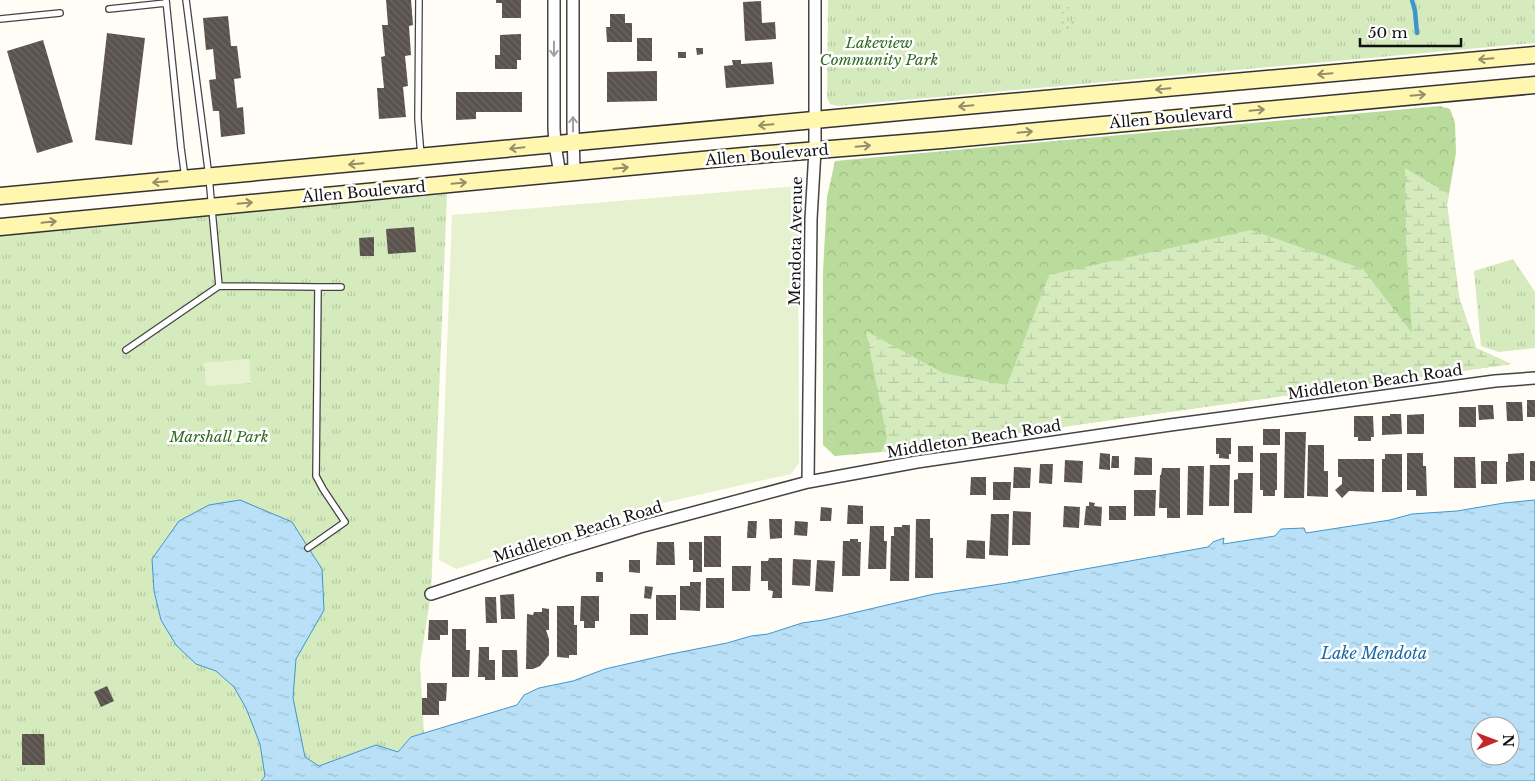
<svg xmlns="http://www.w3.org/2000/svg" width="1535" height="781" font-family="'Libre Baskerville',serif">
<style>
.forest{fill:url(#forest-crowns)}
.wetland{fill:url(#wetland-marsh)}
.park{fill:url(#park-tufts)}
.garden{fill:url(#garden-dots)}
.pitch{fill:#e6f2cf}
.water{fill:url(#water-ripples);stroke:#3f96cf;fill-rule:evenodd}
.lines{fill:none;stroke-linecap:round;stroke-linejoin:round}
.stream{stroke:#3f96cf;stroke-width:4.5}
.building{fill:url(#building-back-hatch)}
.lane-casing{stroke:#444;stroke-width:8}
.street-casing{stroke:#444;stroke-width:14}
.secondary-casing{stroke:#333;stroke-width:19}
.lane{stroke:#fff;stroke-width:5.5}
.street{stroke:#fff;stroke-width:11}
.secondary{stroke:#fff6b0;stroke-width:16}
.oneway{stroke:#a0a0a0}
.oneway2{stroke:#948f68}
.labels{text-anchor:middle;stroke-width:5;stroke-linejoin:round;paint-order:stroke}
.park-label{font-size:15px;font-style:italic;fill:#2f6b1f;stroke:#fff}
.street-label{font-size:15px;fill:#111;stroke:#fff}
.water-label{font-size:16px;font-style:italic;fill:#1768a6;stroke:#fff}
</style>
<defs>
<pattern id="forest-crowns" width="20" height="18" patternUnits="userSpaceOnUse" patternTransform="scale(1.25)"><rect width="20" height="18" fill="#b9dc9c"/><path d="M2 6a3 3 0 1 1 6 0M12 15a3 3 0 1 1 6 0" fill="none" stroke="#9ebc85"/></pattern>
<pattern id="wetland-marsh" width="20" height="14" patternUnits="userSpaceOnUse" patternTransform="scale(1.25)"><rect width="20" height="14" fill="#d5ebbd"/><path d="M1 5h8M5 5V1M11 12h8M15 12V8" fill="none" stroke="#b6c8a1"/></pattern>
<pattern id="park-tufts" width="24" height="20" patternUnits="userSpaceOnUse" patternTransform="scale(1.25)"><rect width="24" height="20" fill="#d5ebbd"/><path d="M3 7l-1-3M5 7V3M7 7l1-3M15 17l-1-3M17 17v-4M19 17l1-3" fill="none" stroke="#b6c8a1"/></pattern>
<pattern id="garden-dots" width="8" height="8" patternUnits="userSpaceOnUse" patternTransform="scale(1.25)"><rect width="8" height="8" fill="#d5ebbd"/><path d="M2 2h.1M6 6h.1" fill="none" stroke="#b6c8a1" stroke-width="1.8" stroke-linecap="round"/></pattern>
<pattern id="water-ripples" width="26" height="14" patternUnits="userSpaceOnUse" patternTransform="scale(1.25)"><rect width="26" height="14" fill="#b9e0f7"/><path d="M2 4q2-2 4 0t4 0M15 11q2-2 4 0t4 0" fill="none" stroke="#9ebfd3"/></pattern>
<pattern id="building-back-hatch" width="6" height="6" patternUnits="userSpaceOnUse" patternTransform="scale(1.25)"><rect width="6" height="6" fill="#5a524d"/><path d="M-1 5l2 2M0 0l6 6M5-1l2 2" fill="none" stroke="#6d6662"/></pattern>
</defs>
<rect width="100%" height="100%" fill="#fffdf5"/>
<!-- forest -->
<path class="forest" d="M1440 106 1450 109 1455 123 1456 153 1447 205 1459 297 1476 348 1511 364 881 452 835 456 823 445V272L827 197 835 161Z"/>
<!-- wetland -->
<path class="wetland" d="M1405 168 1449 194 1447 205 1459 297 1476 348 1511 364 881 452 887 438 866 331 943 373 1007 385 1049 275 1251 230 1363 269 1412 333 1406 245Z"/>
<!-- park -->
<path class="park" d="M828 0H1535V43L838 106 830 104 827 98Z
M447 194 431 594 420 663 424 733 411 737 398 752 376 745 313 769 265 776 261 781H0V234Z
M1513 259 1535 292V348L1499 352 1481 346 1474 271Z"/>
<!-- garden -->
<path class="garden" d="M1073 4 1074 11 1067 10 1065 13C1063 20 1070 25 1075 18L1076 23 1073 29 1065 30 1059 23C1062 11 1061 10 1073 4Z"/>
<!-- pitch -->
<path class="pitch" d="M798 186 799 463 791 474 649 506 456 569 439 560 452 215Z
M249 359 251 383 206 386 204 363Z"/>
<!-- water -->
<path class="water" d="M240 500 292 522 322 569 324 610 296 659 293 698 305 757 319 766 376 745 398 752 411 737 517 705 524 695 539 688 573 681 605 669 666 655 727 643 751 636 768 634 802 623 823 620 934 594 1007 583 1208 547 1213 542 1224 538 1223 544 1275 536 1281 529 1304 528 1306 533 1390 520 1412 514 1457 511 1504 503 1535 500V781H261L265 776 260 744 246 708 234 687 216 671 196 664 176 645 161 620 154 591 152 559 179 521 209 505ZM1480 726H1510V756H1480Z"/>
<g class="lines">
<!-- stream -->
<path class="stream" d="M1412 0 1415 11 1417 33"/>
</g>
<!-- building -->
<path class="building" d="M386 0H411L413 25 409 26 411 55 405 56 408 86 403 87 406 117 379 119 377 88H384L381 57 385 56 382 25H388Z
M496 0H521V18H502V3H496Z
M761 1 762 23 775 22 776 39 745 41 743 2Z
M610 14H625V23H632V42H607L606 27H610Z
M228 16 231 46H237L241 78 234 79 237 108 243 107 245 134 221 137 219 111H213L209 80 216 79 213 49 206 50 203 18Z
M107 33 145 38 132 145 95 140Z
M521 34V60H517V69H495V55H500V35Z
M637 38H652V61H637Z
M43 40 73 142 37 153 7 51Z
M696 48H703V54L697 55Z
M678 52H686V58H678Z
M732 60H741V64L772 62 774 84 726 88 724 66 733 65Z
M657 71V101L607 102V72Z
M456 92H522V112H476V119L456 120Z
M414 227 416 252 388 254 386 229Z
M374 237V256H360L359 238Z
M1527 400H1535V417H1527Z
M1506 402H1522L1523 421H1507Z
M1478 405H1493L1494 419 1479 420Z
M1459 407H1476V427H1459Z
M1390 414H1401L1402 434 1382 435V416H1390Z
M1424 414V434H1407V415Z
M1354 416H1373L1374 437H1371V441H1358V437H1354Z
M1263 429H1280V445H1263Z
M1285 432H1306L1304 498H1284Z
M1216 438H1231V454H1229V459L1219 458V454H1216Z
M1308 445H1324V471H1328V497L1307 496Z
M1238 446H1253V462H1238Z
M1100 453 1110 454V470L1099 469Z
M1260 453H1277V490H1275V496H1263V490H1260Z
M1407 453H1423V466H1426L1427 496H1416V490H1407Z
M1524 453V480L1506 482V462H1508V454Z
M1385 454H1402V492H1382V459H1385Z
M1112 456H1119V468H1111Z
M1135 457 1152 458V475H1134Z
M1454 457H1475L1476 488H1454Z
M1338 459H1374V492L1349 491 1342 498 1335 490 1342 484V477H1338Z
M1065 460 1083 461 1082 483 1064 482Z
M1481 461H1497V484H1481Z
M1530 461H1535V481H1530Z
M1040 464H1053L1052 484 1039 483Z
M1210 465H1230L1229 506H1209Z
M1188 466H1204L1203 515H1187Z
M1014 467 1031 468 1030 488H1013Z
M1162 468H1180V518H1167V508H1159L1160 475H1161Z
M1238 473H1253L1252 513H1234V480L1238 479Z
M971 477H986V495H970Z
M993 482H1011L1010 500H993Z
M1134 490H1156L1155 516H1134Z
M1089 502 1095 503 1094 506 1102 507 1101 526 1084 525 1086 506H1089Z
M848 505 863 506V524H847Z
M1064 506 1080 507 1079 528 1063 527Z
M1109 506H1126V520H1109Z
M821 507 832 508 831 521H820Z
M1013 511 1031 512 1030 545H1012Z
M991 514H1009L1008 556 989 555Z
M769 519H782V538L770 539Z
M916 519H930V538H933V578H915Z
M748 521H757L756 538H747Z
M795 521 808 522 807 536 794 535Z
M902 525H910L909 581H890L891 536H894V527H902Z
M870 526H884V541H887L886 569H868Z
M704 536H721V567H704Z
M850 539H858V542H861L860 576H842L843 541H850Z
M967 540 985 541V559L966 558Z
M657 542H674L675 565H656Z
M689 542H702V572H693V560H689Z
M769 558H782V598H772L773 591 768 590V581H761V561H768Z
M793 559 811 560 810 586 792 585Z
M629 560H640V573L629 572Z
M817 560 835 561 833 592 815 591Z
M732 566H751L750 591H732Z
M596 572H603V582H596Z
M706 578H724V608H706Z
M690 582H701L700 611 680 610V586H690Z
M645 586 653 587 651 599 644 598Z
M514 594 515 619H501L500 595Z
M656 595H676V620H656Z
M581 596H599V621H595V628H584V621H580Z
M485 597H496L497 623H486Z
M557 606H574V625H577V655H569V658L557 657Z
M542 608 549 609V630H546L549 639V655L540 666 533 669H526L527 614 533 615 534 612H542Z
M630 614H648V635H630Z
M429 620H448V635H440V640H428Z
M452 629H466V650H470L469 677H452Z
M479 647H489V660H495V680H485V677H478Z
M502 650H517L518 677H502Z
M427 683H447L446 701H439V715H422V698H427Z
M107 686 114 701 101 707 94 692Z
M22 734H44L45 765H22Z"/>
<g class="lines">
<defs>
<path id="lane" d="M166 0 181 148 185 178
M186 0 209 177 219 286
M419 0 418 119 421 156
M109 9 166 3
M0 19 60 13
M318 287H341
M126 350 219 286 318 287 316 476 323 489 345 522 308 548"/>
<path id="street" d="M554 0V128L555 145 560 174
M573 0V126L574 173
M808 482 811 219 815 150V0
M431 594 564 550 640 527 808 482 917 462 1170 425 1495 381 1535 378"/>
<path id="secondary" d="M0 196 921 110 1535 55
M0 227 744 156 942 140 1535 85"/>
</defs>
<!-- lane casing -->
<use href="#lane" class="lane-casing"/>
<!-- street casing -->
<use href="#street" class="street-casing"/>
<!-- secondary casing -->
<use href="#secondary" class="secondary-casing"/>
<!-- lane -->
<use href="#lane" class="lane"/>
<!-- street -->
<use href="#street" class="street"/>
<!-- secondary -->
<use href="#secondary" class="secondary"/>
</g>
<!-- one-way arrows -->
<defs><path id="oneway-shaft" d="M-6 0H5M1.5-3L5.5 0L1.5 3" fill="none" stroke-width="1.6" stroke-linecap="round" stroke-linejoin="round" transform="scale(1.25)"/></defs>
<g class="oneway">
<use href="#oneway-shaft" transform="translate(554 49) rotate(90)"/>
<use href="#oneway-shaft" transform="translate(573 124) rotate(-90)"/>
</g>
<g class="oneway2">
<use href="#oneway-shaft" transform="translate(1486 59) rotate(175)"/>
<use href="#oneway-shaft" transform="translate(1325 74) rotate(175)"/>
<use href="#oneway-shaft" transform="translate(1163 89) rotate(175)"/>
<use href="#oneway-shaft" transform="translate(1418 95) rotate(-5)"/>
<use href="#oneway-shaft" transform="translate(966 106) rotate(175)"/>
<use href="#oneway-shaft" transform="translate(1257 110) rotate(-5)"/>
<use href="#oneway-shaft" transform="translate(766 125) rotate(175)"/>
<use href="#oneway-shaft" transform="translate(1025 132) rotate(-5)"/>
<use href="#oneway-shaft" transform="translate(863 146) rotate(-5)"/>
<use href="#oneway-shaft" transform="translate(517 148) rotate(174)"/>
<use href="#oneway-shaft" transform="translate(356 164) rotate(175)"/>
<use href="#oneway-shaft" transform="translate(621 168) rotate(-6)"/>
<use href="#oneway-shaft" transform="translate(160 182) rotate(175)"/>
<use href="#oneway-shaft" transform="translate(459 183) rotate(-5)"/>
<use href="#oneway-shaft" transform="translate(245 203) rotate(-5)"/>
<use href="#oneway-shaft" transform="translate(49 222) rotate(-6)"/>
</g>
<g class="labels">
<!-- park labels -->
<g class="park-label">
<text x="879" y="48">Lakeview<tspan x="879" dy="17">Community Park</tspan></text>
<text x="219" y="442">Marshall Park</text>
</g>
<!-- street labels -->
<g class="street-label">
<text transform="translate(1171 118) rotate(-5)" y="5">Allen Boulevard</text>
<text transform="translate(767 155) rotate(-5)" y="5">Allen Boulevard</text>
<text transform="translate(364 192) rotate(-5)" y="5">Allen Boulevard</text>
<text transform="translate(796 241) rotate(-89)" y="5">Mendota Avenue</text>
<text transform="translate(1375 382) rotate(-8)" y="5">Middleton Beach Road</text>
<text transform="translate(974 439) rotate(-9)" y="5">Middleton Beach Road</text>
<text transform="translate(578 532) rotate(-17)" y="5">Middleton Beach Road</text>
</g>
<!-- water labels -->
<g class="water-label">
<text x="1374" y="659">Lake Mendota</text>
</g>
</g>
<!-- north arrow -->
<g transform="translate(1495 741) rotate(89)"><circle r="24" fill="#ffffff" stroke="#a0a0a0"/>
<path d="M0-4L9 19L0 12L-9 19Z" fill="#c4262e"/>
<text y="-8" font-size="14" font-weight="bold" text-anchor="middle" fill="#111111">N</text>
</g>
<!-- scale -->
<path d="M1360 38v8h101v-8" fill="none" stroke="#111111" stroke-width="2.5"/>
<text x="1368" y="38" font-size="15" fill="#111111" stroke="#ffffff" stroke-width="4" paint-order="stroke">50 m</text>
</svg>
